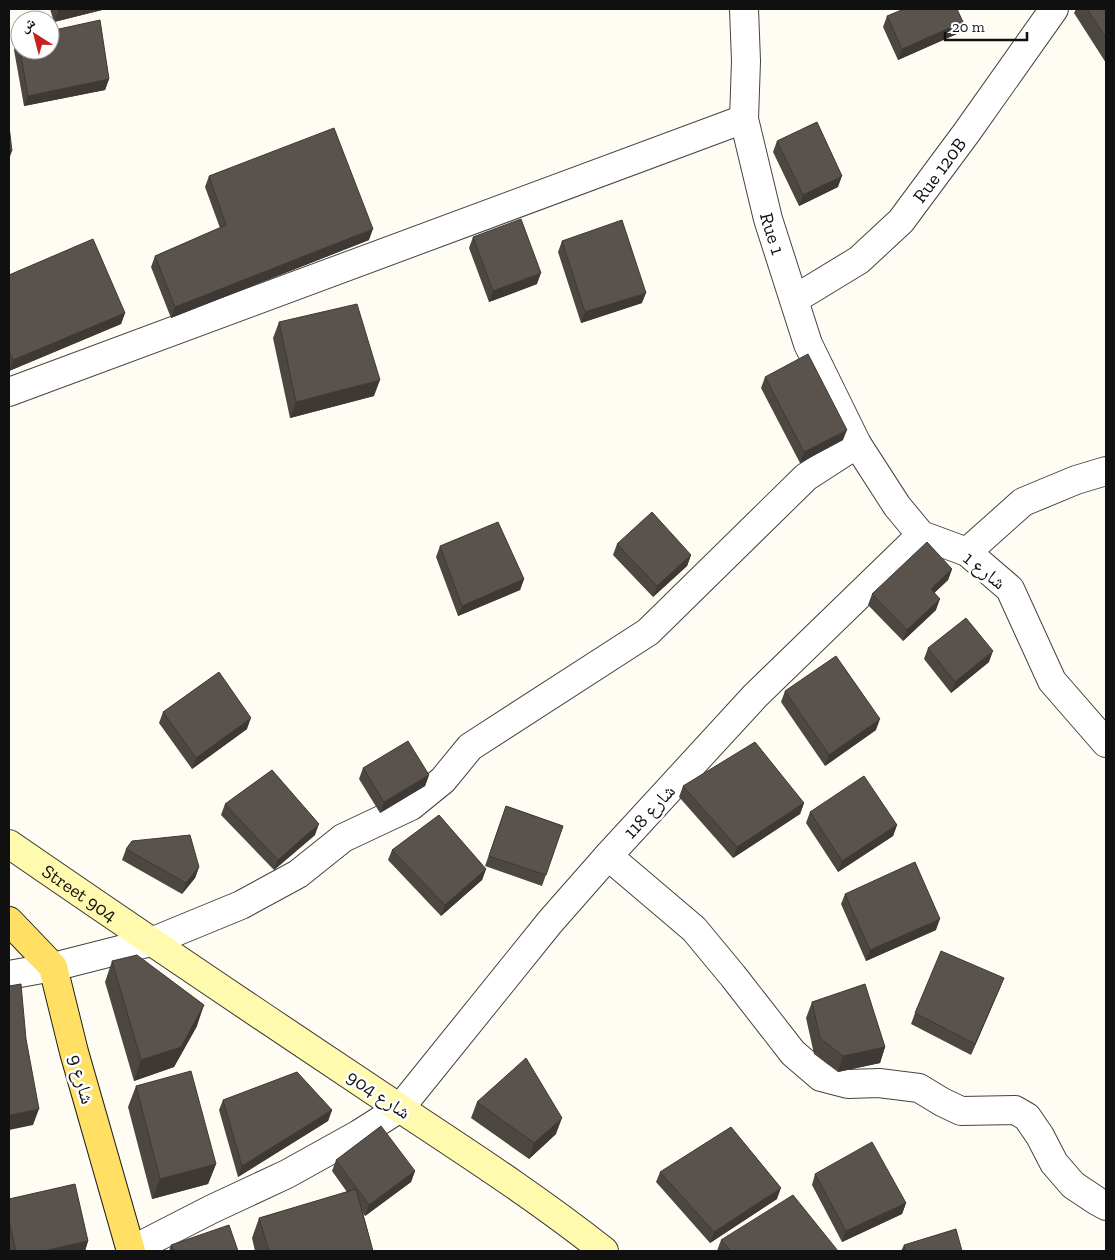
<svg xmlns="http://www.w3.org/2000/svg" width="1115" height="1260" font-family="'Zilla Slab','Noto Naskh Arabic',serif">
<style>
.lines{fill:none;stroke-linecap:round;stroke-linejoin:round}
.minor-casing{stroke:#434343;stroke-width:30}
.tertiary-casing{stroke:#434343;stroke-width:30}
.secondary-casing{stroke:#323232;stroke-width:30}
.primary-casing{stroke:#212121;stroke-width:30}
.minor{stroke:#fff;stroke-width:28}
.tertiary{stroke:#fff;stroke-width:28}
.secondary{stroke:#fffaae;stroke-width:28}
.primary{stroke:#ffe064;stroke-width:28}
.wall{fill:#4d4741}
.shaded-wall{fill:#3f3935}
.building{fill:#5a524c;stroke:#3f3935}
.labels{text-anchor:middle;stroke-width:5;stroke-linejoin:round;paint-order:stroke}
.street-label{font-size:19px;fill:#101010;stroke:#fff}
</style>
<rect width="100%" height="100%" fill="#fffdf3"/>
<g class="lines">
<defs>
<g id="minor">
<path id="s1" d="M795 299 859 260 901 221 967 132 1054 9"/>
<path d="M9 392 744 119"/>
<path d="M967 552 1023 502 1076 480 1106 471"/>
<path d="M608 856 694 929 733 976 793 1053 821 1077 848 1084 879 1083 919 1088 942 1102 961 1111 1015 1110 1027 1117 1040 1136 1054 1163 1073 1185 1097 1201 1106 1206"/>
<path d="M9 975 53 967 151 942 241 905 298 874 343 838 411 806 443 780 470 747 648 632 806 477 857 444"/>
<path d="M130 1251 212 1209 287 1174 359 1134 400 1108 550 922 608 856 755 696 921 535"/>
</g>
<g id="tertiary">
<path id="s2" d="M744 9 746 61 744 119 768 219 808 344 857 444 897 506 921 535 967 552 1010 589 1052 681 1106 743"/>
</g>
<g id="secondary">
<path id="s3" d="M9 844C125 924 242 1003 359 1081 442 1137 526 1189 604 1251"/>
</g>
<path id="primary" d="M9 921 53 967 74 1052 131 1251"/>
</defs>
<!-- minor casing -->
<use href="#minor" class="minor-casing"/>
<!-- tertiary casing -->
<use href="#tertiary" class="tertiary-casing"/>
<!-- secondary casing -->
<use href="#secondary" class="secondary-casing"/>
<!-- primary casing -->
<use href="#primary" class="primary-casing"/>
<!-- minor -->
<use href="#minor" class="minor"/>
<!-- tertiary -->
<use href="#tertiary" class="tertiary"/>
<!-- secondary -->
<use href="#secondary" class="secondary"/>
<!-- primary -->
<use href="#primary" class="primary"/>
</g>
<!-- wall -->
<path class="wall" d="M50 9H106L54 22Z
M1076 9H1106V63L1074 13Z
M887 16 963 22 959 33 898 60 883 27Z
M18 39 109 79 105 90 24 106 14 50Z
M777 141 838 187 799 206 773 152Z
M209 176 369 240 171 318 151 267 155 256 220 228 205 187Z
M473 237 537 284 489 302 469 248Z
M562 241 642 303 581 323 558 252Z
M9 275 125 313 121 324 9 371Z
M279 322 374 396 290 418 273 338Z
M765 377 843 440 800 463 761 388Z
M617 544 691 555 687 566 653 597 613 555Z
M440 546 524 579 520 590 458 616 436 557Z
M952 569 948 580 934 593 936 610 903 641 868 605 872 594Z
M928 648 989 662 951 693 924 659Z
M785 691 876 730 825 766 781 702Z
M163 712 247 729 192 769 159 723Z
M363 768 429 775 425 786 380 813 359 779Z
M683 786 804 803 800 814 733 858 679 797Z
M225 804 315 835 274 870 221 815Z
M506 806 563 826 542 886 485 866Z
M810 812 897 825 893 836 838 872 806 823Z
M126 849 199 867 195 878 182 894 122 860Z
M392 850 486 869 482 880 441 916 388 860Z
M845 894 936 930 866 961 841 904Z
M112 961 197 1026 174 1067 134 1081 105 982Z
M1004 978 1000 988 971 1055 911 1024 915 1013Z
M812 1002 885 1047 880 1063 838 1072 814 1054 806 1018Z
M136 1086 216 1164 208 1184 152 1199 128 1107Z
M223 1100 332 1110 328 1121 238 1177 219 1110Z
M477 1102 556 1134 529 1159 471 1118Z
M336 1160 415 1171 411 1182 365 1216 363 1213 373 1251H255L252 1238 259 1218 347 1192 332 1171Z
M660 1172 777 1199 710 1243 656 1182Z
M815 1174 906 1203 902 1214 842 1242 812 1185Z
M9 1199 88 1241 85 1251H9Z
M721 1240 838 1251H717Z
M171 1245 238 1251H169Z
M904 1245 962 1251H901Z"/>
<!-- shaded-wall -->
<path class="shaded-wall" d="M59 9H106L54 22Z
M963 22 959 33 898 60 902 49Z
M109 79 105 90 24 106 28 96Z
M9 151H12L9 159Z
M842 176 838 187 799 206 803 195Z
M373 229 369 240 171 318 175 307Z
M541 273 537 284 489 302 493 291Z
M646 293 642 303 581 323 585 312Z
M125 313 121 324 9 371 13 360Z
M380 380 374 396 290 418 296 402Z
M847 430 843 440 800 463 804 452Z
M691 555 687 566 653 597 657 586Z
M952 569 948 580 927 600 931 589Z
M524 579 520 590 458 616 462 606Z
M940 599 936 610 903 641 907 630Z
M993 651 989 662 951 693 955 682Z
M251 718 247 729 192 769 196 758Z
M880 719 876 730 825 766 829 755Z
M429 775 425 786 380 813 384 802Z
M804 803 800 814 733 858 737 847Z
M319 824 315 835 274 870 278 860Z
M897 825 893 836 838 872 842 861Z
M199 867 195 878 182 894 186 883Z
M486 869 482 880 441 916 445 905Z
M940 919 936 930 866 961 870 950Z
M1004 978 1000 988 971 1055 975 1044Z
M204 1005 197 1026 174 1067 134 1081 141 1060Z
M885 1047 880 1063 838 1072 843 1056Z
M39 1109 33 1125 9 1130V1115Z
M332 1110 328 1121 238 1177 242 1166Z
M562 1118 556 1134 529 1159 534 1143Z
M216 1164 208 1184 152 1199 160 1179Z
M415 1171 411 1182 365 1216 369 1205Z
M781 1188 777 1199 710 1243 714 1232Z
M906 1203 902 1214 842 1242 846 1231Z
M88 1241 85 1251H43Z"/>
<!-- building -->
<path class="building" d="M904 9H957L963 22 902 49 887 16Z
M1087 9H1106V38Z
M100 20 109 79 28 96 18 39 20 38V50H50V31Z
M817 122 842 176 803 195 777 141Z
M9 126 12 151H9Z
M334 128 373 229 175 307 155 256 226 225 209 176Z
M521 219 541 273 493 291 473 237Z
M622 220 646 293 585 312 562 241Z
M93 239 125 313 13 360 9 350V275Z
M357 304 380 380 296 402 279 322Z
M808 354 847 430 804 452 765 377Z
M652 512 691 555 657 586 617 544Z
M498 522 524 579 462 606 440 546Z
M927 542 952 569 931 589 940 599 907 630 872 594Z
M966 618 993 651 955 682 928 648Z
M836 656 880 719 829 755 785 691Z
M219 672 251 718 196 758 163 712Z
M408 741 429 775 384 802 363 768Z
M755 742 804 803 737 847 683 786Z
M272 770 319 824 278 860 225 804Z
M864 776 897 825 842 861 810 812Z
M506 806 563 826 546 875 489 856Z
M439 815 486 869 445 905 392 850Z
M190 835 199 867 186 883 126 849 132 841Z
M915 862 940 919 870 950 845 894Z
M941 951 1004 978 975 1044 915 1013Z
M137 955 204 1005 181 1047 141 1060 112 961Z
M21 984 26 1039 39 1109 9 1115V986Z
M865 984 885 1047 843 1056 820 1038 812 1002Z
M526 1058 562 1118 534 1143 477 1102Z
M191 1071 216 1164 160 1179 136 1086Z
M297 1072 332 1110 242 1166 223 1100Z
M381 1126 415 1171 369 1205 336 1160Z
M731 1127 781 1188 714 1232 660 1172Z
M872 1142 906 1203 846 1231 815 1174Z
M75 1184 88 1241 43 1251H16L9 1221V1199Z
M356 1189 373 1251H269L259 1218Z
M793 1195 838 1251H731L721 1240Z
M229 1225 238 1251H174L171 1245Z
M956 1229 962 1251H906L904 1245Z"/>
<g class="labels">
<!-- street labels -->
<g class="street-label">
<text dy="7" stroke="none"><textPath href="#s1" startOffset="196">Rue 120B</textPath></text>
<text dy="7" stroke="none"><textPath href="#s2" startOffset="228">Rue 1</textPath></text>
<text transform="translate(985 570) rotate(39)" y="7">شارع 1</text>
<text transform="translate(649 811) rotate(-47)" y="7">شارع 118</text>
<text dy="7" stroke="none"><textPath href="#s3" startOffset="86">Street 904</textPath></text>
<text transform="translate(82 1079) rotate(74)" y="7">شارع 9</text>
<text transform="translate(379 1094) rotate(34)" y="7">شارع 904</text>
</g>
</g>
<!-- border -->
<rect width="1115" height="1260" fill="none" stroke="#101010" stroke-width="20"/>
<!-- north arrow -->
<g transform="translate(35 35) rotate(324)"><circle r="24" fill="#ffffff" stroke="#9f9f9f"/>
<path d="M0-4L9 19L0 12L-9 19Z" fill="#c92020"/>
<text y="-8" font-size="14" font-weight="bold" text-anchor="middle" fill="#101010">ش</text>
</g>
<!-- scale -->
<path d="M945 32v8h82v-8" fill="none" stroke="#101010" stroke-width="2.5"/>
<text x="952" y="32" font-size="15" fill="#101010" stroke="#ffffff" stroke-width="4" paint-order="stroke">20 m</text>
</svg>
